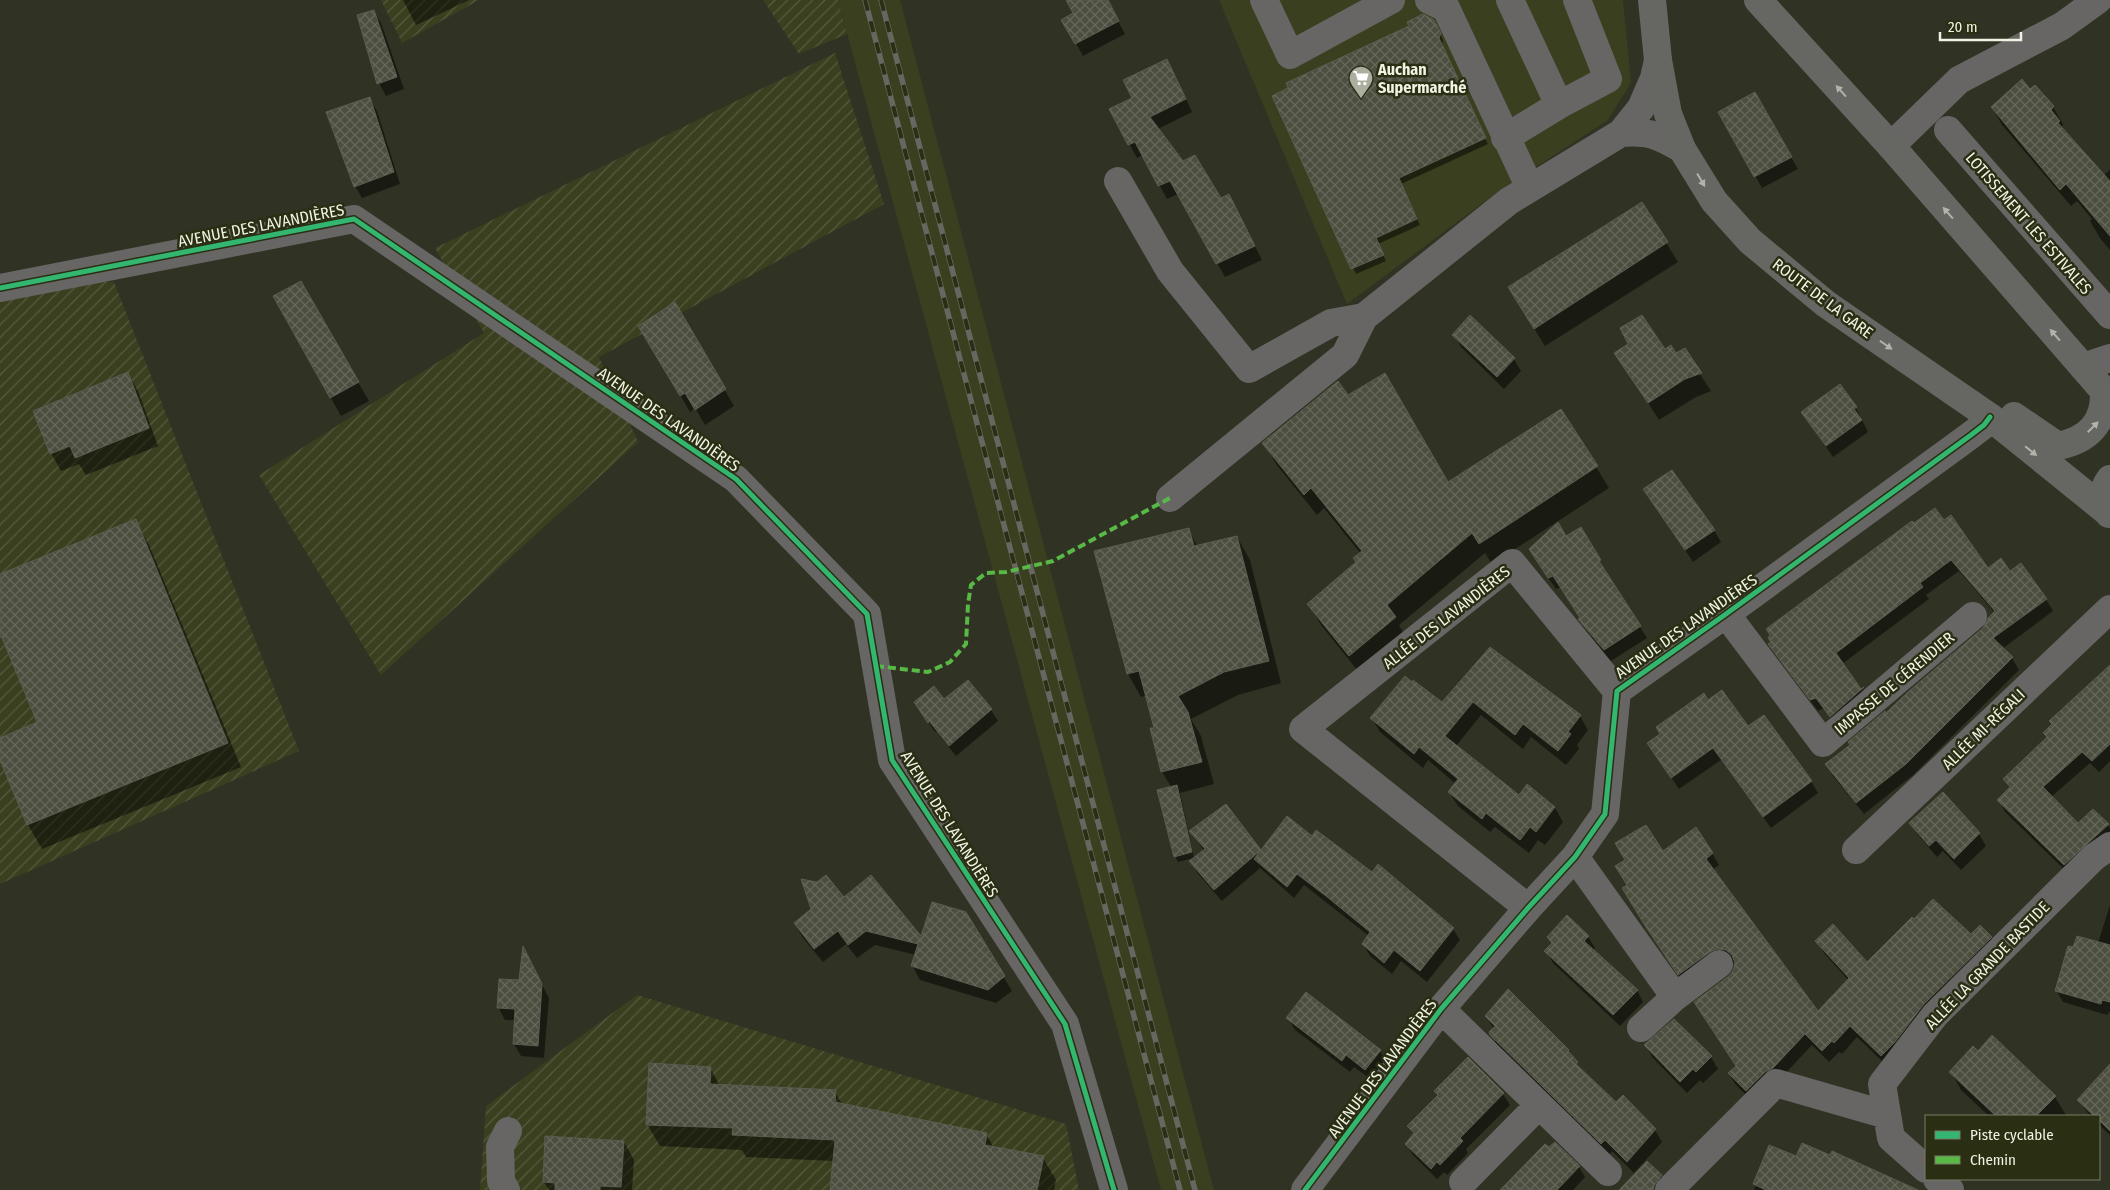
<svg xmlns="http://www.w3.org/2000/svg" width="2110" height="1190" font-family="'Fira Sans Condensed',sans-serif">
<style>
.built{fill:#3a3f1f}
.industrial{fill:url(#industrial-furrows)}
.shadow{fill:#0007}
.building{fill:url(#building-cross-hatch);stroke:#5b5d50}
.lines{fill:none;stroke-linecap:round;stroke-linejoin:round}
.minor{stroke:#676665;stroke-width:28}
.major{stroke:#666663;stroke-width:28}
.rail-casing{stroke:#666761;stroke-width:5.5}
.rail{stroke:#2a2e13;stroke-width:4;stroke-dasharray:11;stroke-linecap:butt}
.quiet{stroke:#58b947;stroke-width:4;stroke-dasharray:8 4;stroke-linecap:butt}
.cycleway-casing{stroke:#2a2e13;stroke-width:8}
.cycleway{stroke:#33b770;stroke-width:5}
.oneway{fill:#b1b4a9}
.labels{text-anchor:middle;stroke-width:5;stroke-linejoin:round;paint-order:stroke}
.poi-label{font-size:16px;font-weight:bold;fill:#eff3e2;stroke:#2a2e13;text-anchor:start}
.street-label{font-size:16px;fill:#eff3e2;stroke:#2a2e13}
</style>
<defs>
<pattern id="industrial-furrows" width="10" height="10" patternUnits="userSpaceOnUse" patternTransform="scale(1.25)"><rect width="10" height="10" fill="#3a3f1f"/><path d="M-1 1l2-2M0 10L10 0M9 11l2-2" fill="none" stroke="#575b3f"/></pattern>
<pattern id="building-cross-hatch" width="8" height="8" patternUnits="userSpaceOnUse" patternTransform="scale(1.25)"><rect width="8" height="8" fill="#4c4e40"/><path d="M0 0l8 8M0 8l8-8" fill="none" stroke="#66685b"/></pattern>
</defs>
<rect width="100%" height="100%" fill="#303223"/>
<!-- built -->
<path class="built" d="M838 0H900L1214 1190H1161Z
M1219 0H1623L1631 83 1608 120 1499 191 1347 304Z"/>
<!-- industrial -->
<path class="industrial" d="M381 0H479L402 43Z
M763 0H838L847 34 799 54Z
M835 53 884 204 599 357 638 442 381 675 259 475 484 333 435 248Z
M0 276 114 282 299 751 0 884Z
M637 995 1066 1124 1079 1190H480L486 1106Z"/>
<!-- shadow -->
<path class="shadow" d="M403 0H469L416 25Z
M1067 0H1107L1125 34 1083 56 1063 20 1074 14Z
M373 11 381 23 404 89 386 96 379 83Z
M1437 27 1443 40 1442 45 1488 144 1401 184 1420 225 1378 244 1386 261 1356 274 1273 96Z
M1174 73 1192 112 1158 129 1183 163 1220 199 1236 209 1262 260 1225 277 1178 194 1167 199 1143 155 1137 158 1111 110 1133 99Z
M2035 87 2053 107 2063 124 2062 126 2065 133 2104 175 2110 170V250L2100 238 2090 221 2092 219 2077 201 2071 206 2002 125 1992 107Z
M1754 94 1798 169 1762 188 1720 113Z
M370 99 377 111 400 184 362 198 355 186Z
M1642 204 1678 262 1545 346 1520 306Z
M300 282 369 401 341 416 274 296Z
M675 304 734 406 705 425 695 408 690 412 640 327Z
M1454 335 1514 359 1521 371 1504 389 1461 347Z
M1665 350 1676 354 1684 350 1711 391 1696 397 1659 420 1616 353Z
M128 374 138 391 158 446 86 475 79 464 61 471 51 453Z
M1348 396 1447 484 1561 410 1609 488 1492 564 1485 553 1399 625 1407 639 1362 676 1321 625 1309 604 1357 563 1361 554 1324 508 1317 515 1276 464 1264 443Z
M1856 408 1868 432 1833 457 1802 412Z
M1652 501 1714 530 1721 542 1693 562Z
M135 521 149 545 241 767 42 849 28 825 0 757V739L39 723 0 629V576Z
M1912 522 1988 570 2010 572 2046 599 2053 611 2002 649 2012 658 2019 670 1913 775 1864 814 1833 776 1827 765 1886 715 1984 629 1995 613 1959 571 1926 595 1929 599 1842 664 1861 691 1864 689 1870 700 1837 727 1824 708 1818 711 1770 644Z
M1580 528 1606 573 1647 638 1611 661 1587 631 1581 619 1561 587 1556 589 1537 562 1565 537Z
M1188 529 1198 547 1237 537 1250 560 1281 683 1238 695 1191 719 1201 736 1214 784 1180 793 1194 858 1178 862 1175 856 1172 788 1162 772 1155 729 1146 695 1141 697 1128 674 1096 552Z
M1490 649 1580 716 1588 730 1577 745 1579 749 1566 765 1531 737 1523 749 1481 715 1456 746 1519 796 1555 808 1563 822 1545 845 1538 840 1529 853 1495 827 1490 832 1458 806 1449 792 1456 784 1428 760 1423 768 1380 732 1372 718 1442 704Z
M2110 665V761L2099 772 2090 763 2051 797 2078 825 2093 811 2110 828V841L2071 876 2005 812 1999 800 2010 789 2004 779 2048 738Z
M968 681 991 710 998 721 956 756 936 731 935 732 922 713 943 700Z
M1708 701 1748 728 1811 781 1818 793 1771 828 1721 760 1679 789 1656 755 1662 734Z
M1943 794 1979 834 1986 846 1961 870 1943 851 1937 857 1918 835 1911 824Z
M1191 832 1260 851 1261 853 1312 838 1372 874 1453 929 1460 940 1427 982 1401 961 1392 974 1370 956 1363 944 1369 936 1304 885 1294 898 1260 868 1222 901 1198 874 1191 862 1204 851Z
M1662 853H1712L1719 865 1712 870 1817 1013 1849 981 1824 953 1817 941 1867 964 1914 920 1971 935 1991 937 1997 949 1888 1067 1857 1037 1842 1054 1839 1052 1829 1062 1812 1045 1780 1079 1753 1102 1736 1085 1729 1074 1737 1067 1730 977 1734 971 1736 963 1724 960 1686 986 1652 936 1623 889Z
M844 899 921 939 965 913 1012 991 996 1003 920 980 912 965 916 955 875 945 857 958 846 944 823 962 803 938 795 924Z
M2110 905V1011L2107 1015 2063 1002 2056 990 2074 949 2098 943Z
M1548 937H1588L1595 948 1593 950 1637 990 1643 1002 1620 1026 1553 963 1546 951 1553 944Z
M529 960 549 998 544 1058 521 1056 514 1044 516 1020H505L498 1007 520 981Z
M1486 1016 1568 1051 1582 1072 1616 1104 1655 1130 1662 1142 1634 1173 1612 1151 1609 1155 1498 1047 1490 1032 1494 1029Z
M1288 1018 1380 1051 1387 1063 1373 1081 1354 1067 1350 1072 1295 1030Z
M1646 1045 1711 1057 1718 1069 1703 1083 1700 1080 1687 1093 1652 1057Z
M1978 1053 2055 1097 2066 1115 2064 1116H1989L1961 1090 1951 1072Z
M1468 1059 1503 1094 1510 1105 1466 1149 1468 1153 1447 1175 1444 1172 1437 1179 1413 1155 1406 1144 1414 1135 1409 1126 1438 1097 1435 1091Z
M710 1068 720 1086 835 1092 842 1104 986 1134 994 1148 1043 1158 1056 1180 1054 1190H837L834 1161 746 1157 742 1150 660 1146 647 1124Z
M2110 1087V1135L2099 1125V1116H2090L2078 1100Z
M624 1142 634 1160 632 1190H549L544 1182Z
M1770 1147 1796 1158 1894 1190H1754Z
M1579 1167 1585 1177 1573 1190H1502Z
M1661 1176 1668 1188 1667 1190H1621Z"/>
<!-- building -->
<path class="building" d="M1066 0H1108L1119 21 1075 44 1061 20 1073 13Z
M374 10 397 77 377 84 357 15Z
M1423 14 1434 20 1441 33 1439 38 1486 138 1399 178 1417 219 1376 238 1384 255 1351 269 1272 96 1288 88 1286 83 1409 26 1407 22Z
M1167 59 1186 99 1150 117 1183 161 1195 155 1221 198 1229 194 1255 246 1216 264 1170 181 1158 186 1135 142 1128 145 1109 109 1132 98 1123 80Z
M2022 79 2030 89 2035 85 2054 106 2051 110 2060 121 2058 123 2110 181V236L2066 184 2060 190 1991 107Z
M1755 92 1792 157 1754 177 1718 112Z
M370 97 394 172 354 187 326 112Z
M1642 202 1668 242 1534 329 1508 287Z
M301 281 359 382 330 398 273 296Z
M675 302 726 389 695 410 685 393 680 396 638 326Z
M1470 315 1515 358 1497 377 1452 335Z
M1642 315 1665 349 1671 345 1676 353 1685 348 1702 373 1685 379 1648 403 1614 353 1628 344 1620 328Z
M128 372 149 428 75 458 70 446 50 454 33 411Z
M1385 373 1448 482 1561 409 1598 466 1479 544 1472 533 1387 605 1396 617 1349 656 1307 604 1356 562 1353 558 1362 551 1311 488 1304 495 1262 443 1338 381 1348 395Z
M1840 384 1857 407 1854 409 1862 420 1826 446 1801 412Z
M1672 470 1715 530 1685 550 1643 489Z
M1935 508 1944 520 1951 515 1988 568 2001 558 2010 571 2021 563 2047 599 1993 638 2013 657 1906 764 1856 803 1825 764 1850 745 1848 742 1885 711 1886 713 1908 692 1983 628 1988 618 1995 611 1951 560 1920 583 1923 587 1836 653 1861 689 1864 687 1830 717 1816 698 1810 700 1768 644 1771 642 1768 638 1770 635 1766 629 1912 521 1914 523Z
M136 519 228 743 27 825 0 760V738L37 722 0 633V574Z
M1558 522 1566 536 1581 527 1601 560 1599 561 1641 626 1604 650 1578 619 1580 618 1553 576 1548 578 1529 549Z
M1189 528 1194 546 1237 536 1269 661 1224 672 1178 696 1188 712 1202 762 1161 772 1150 728H1154L1139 671 1127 674 1094 551Z
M1490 647 1581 715 1568 732 1571 734 1558 751 1523 724 1515 735 1473 702 1445 736 1519 795 1527 784 1555 807 1536 832 1530 827 1520 840 1486 813 1482 819 1448 792 1458 779 1419 747 1414 754 1370 718 1405 676 1412 682 1413 680 1442 702Z
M2110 665V744L2092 761 2082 752 2043 787 2078 823 2093 809 2109 824 2064 865 1997 800 2010 787 2003 779 2047 737 2043 733 2052 724 2049 721Z
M968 680 992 709 949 746 929 721 928 723 914 702 934 686 944 699Z
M1722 690 1748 726 1764 715 1812 781 1763 817 1713 748 1671 778 1647 743 1660 734 1656 727 1704 693 1708 700Z
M1177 785 1192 852 1174 857 1157 790Z
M1943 792 1980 833 1954 859 1936 840 1929 846 1909 823Z
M1226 804 1261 850 1214 890 1189 861 1205 849 1189 831Z
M1287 816 1312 836 1316 830 1372 872 1378 864 1454 928 1420 971 1394 950 1384 963 1362 944 1370 932 1326 896 1297 874 1287 887 1254 859Z
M1646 825 1663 851 1696 827 1713 853 1706 859 1818 1011 1849 978 1815 941 1833 924 1867 962 1912 917 1914 919 1933 899 1971 934 1980 925 1992 937 1924 1004 1895 1042 1881 1056 1850 1026 1834 1043 1832 1041 1822 1051 1805 1034 1773 1068 1765 1072 1746 1091 1728 1073 1736 1066 1694 1002 1729 976 1733 971 1735 963 1732 955 1726 950 1717 949 1710 952 1678 975 1644 924 1622 888 1627 885 1615 866 1625 860 1615 843Z
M826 875 844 897 871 875 921 936 932 902 966 912 1005 976 988 990 911 966 918 944 866 931 848 945 838 931 814 949 794 923 811 909 801 879 817 882Z
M1567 915 1589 936 1584 941 1638 990 1613 1015 1544 951 1552 943 1547 937Z
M2077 936 2110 945V1002L2102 1000 2101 1004 2055 991 2068 946 2073 947Z
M523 946 542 984 538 1046 513 1044 515 1009 497 1008 499 979 519 980Z
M1508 989 1569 1050 1568 1051 1578 1062 1576 1064 1616 1102 1623 1095 1656 1129 1627 1162 1605 1140 1601 1144 1490 1035 1489 1032 1495 1026 1485 1016Z
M1306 992 1381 1050 1365 1070 1346 1055 1342 1061 1286 1018Z
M1674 1019 1712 1056 1696 1072 1693 1069 1680 1082 1644 1045Z
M1992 1035 2056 1096 2036 1116H1996L1949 1072 1973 1046 1978 1051Z
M1468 1057 1504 1093 1460 1138 1463 1141 1440 1165 1437 1162 1431 1169 1405 1144 1414 1133 1407 1126 1438 1095 1434 1091Z
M649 1063 711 1067 710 1084 836 1090 835 1102 987 1133 985 1145 1044 1156 1037 1190H830L835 1140 732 1135 733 1128 646 1125Z
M2110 1064V1131L2099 1120V1116H2094L2077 1100Z
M545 1136 624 1141 621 1187 600 1186V1190H555V1183L543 1182Z
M1555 1142 1580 1166 1557 1190H1500L1545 1144 1549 1147Z
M1802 1143 1830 1155 1832 1151 1918 1190H1766L1753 1184 1769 1145 1796 1156Z
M1647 1161 1662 1175 1654 1186V1190H1619Z"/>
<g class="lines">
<!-- minor -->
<path class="minor" d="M1264 0 1290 55 1391 0
M1429 0 1446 8 1530 188
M1510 0 1559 105
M1948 130 2110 315
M1621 133C1649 131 1658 135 1682 149
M1505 138 1559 105 1608 79 1577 0
M1891 146 1959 80 2062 26 2098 0
M1118 181 1170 271 1249 369 1331 323 1364 317 1509 201 1621 133 1641 108 1654 78 1658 60
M0 288 354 219 736 479 867 614 892 760 1065 1024 1114 1190
M2083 367 2110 358
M1170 498 1345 355 1364 317
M1726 614 1823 743 1973 616
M1856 850 2110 609
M1575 857 1675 997
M1528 908 1303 729 1512 563 1617 691
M1441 1009 1608 1172
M1641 1028 1675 997 1719 964
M1926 1169 1891 1138 1882 1084 1935 1015 2094 857 2110 846
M1937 1179 1950 1190
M1463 1182 1539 1105
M506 1190 501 1181 500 1147 508 1131
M1305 1190 1441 1009 1528 908 1575 857 1605 814 1617 691 1726 614 1971 435 1984 425 1990 417
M1669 1190 1776 1083 1887 1115"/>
<!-- major -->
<path class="major" d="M1652 0 1658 60 1668 114 1682 149 1714 201 1750 241 1826 304 1990 417 2110 514
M1758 0 1891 146 2110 398
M2014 416 2058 446C2088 440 2105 423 2104 392
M2109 514C2104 502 2101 490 2110 479"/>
<defs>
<path id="rail" d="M865 0 1180 1190
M881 0 1195 1190"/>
</defs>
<!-- rail casing -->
<use href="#rail" class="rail-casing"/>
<!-- rail -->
<use href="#rail" class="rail"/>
<!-- quiet -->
<path class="quiet" d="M876 666 928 672 950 662 966 644 968 604 971 585 986 573 1006 572 1053 561 1170 498"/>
<defs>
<path id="cycleway" d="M0 288 354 219 736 479 867 614 892 760 1065 1024 1114 1190
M1305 1190 1441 1009 1528 908 1575 857 1605 814 1617 691 1726 614 1971 435 1984 425 1990 417"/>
</defs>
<!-- cycleway casing -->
<use href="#cycleway" class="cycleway-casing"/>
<!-- cycleway -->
<use href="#cycleway" class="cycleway"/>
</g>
<!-- one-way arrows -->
<defs><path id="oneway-solid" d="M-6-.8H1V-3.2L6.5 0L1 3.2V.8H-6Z" transform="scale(1.25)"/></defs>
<g class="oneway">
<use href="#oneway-solid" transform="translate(1841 91) rotate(-132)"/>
<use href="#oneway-solid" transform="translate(1701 180) rotate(59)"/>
<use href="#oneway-solid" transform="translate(1948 213) rotate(-131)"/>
<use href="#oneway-solid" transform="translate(2055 335) rotate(-131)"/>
<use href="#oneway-solid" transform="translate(1886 345) rotate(35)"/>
<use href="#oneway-solid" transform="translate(2093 427) rotate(-45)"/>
<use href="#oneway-solid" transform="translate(2031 451) rotate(39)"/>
</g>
<!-- icons -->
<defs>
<symbol id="supermarket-pin" viewBox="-11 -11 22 30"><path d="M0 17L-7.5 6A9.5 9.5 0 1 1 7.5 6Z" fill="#acaf9f" stroke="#2a2e13"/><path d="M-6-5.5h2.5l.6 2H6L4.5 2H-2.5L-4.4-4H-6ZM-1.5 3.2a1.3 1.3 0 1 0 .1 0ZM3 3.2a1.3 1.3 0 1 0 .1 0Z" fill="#fff"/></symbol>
</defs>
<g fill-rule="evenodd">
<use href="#supermarket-pin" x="1347" y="64" width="28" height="38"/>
</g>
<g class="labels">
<!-- poi labels -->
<g class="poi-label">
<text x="1378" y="75">Auchan<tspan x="1378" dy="18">Supermarché</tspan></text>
</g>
<!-- street labels -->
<g class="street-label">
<text transform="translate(2029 223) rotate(49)" y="6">LOTISSEMENT LES ESTIVALES</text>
<text transform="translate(261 225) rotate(-11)" y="6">AVENUE DES LAVANDIÈRES</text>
<text transform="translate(1823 298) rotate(37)" y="6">ROUTE DE LA GARE</text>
<text transform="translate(669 419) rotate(35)" y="6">AVENUE DES LAVANDIÈRES</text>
<text transform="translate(1446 617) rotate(-38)" y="6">ALLÉE DES LAVANDIÈRES</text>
<text transform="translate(1686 626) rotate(-35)" y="6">AVENUE DES LAVANDIÈRES</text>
<text transform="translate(1894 683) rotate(-40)" y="6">IMPASSE DE CÉRENDIER</text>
<text transform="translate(1983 729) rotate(-44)" y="6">ALLÉE MI-RÉGALI</text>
<text transform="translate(950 824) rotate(58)" y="6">AVENUE DES LAVANDIÈRES</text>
<text transform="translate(1987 965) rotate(-46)" y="6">ALLÉE LA GRANDE BASTIDE</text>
<text transform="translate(1382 1068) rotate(-53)" y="6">AVENUE DES LAVANDIÈRES</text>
</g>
</g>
<!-- legend -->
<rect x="1925" y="1115" width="175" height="65" fill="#2a2e13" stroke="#797d66"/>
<rect x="1935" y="1131" width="25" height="8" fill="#33b770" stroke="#797d66"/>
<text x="1970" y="1140" font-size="15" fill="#eff3e2">Piste cyclable</text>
<rect x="1935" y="1156" width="25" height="8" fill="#58b947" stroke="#797d66"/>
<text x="1970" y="1165" font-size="15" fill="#eff3e2">Chemin</text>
<!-- scale -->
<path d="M1940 32v8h81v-8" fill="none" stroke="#eff3e2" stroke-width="2.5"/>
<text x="1948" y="32" font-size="15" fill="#eff3e2" stroke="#2a2e13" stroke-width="4" paint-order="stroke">20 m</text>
</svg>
